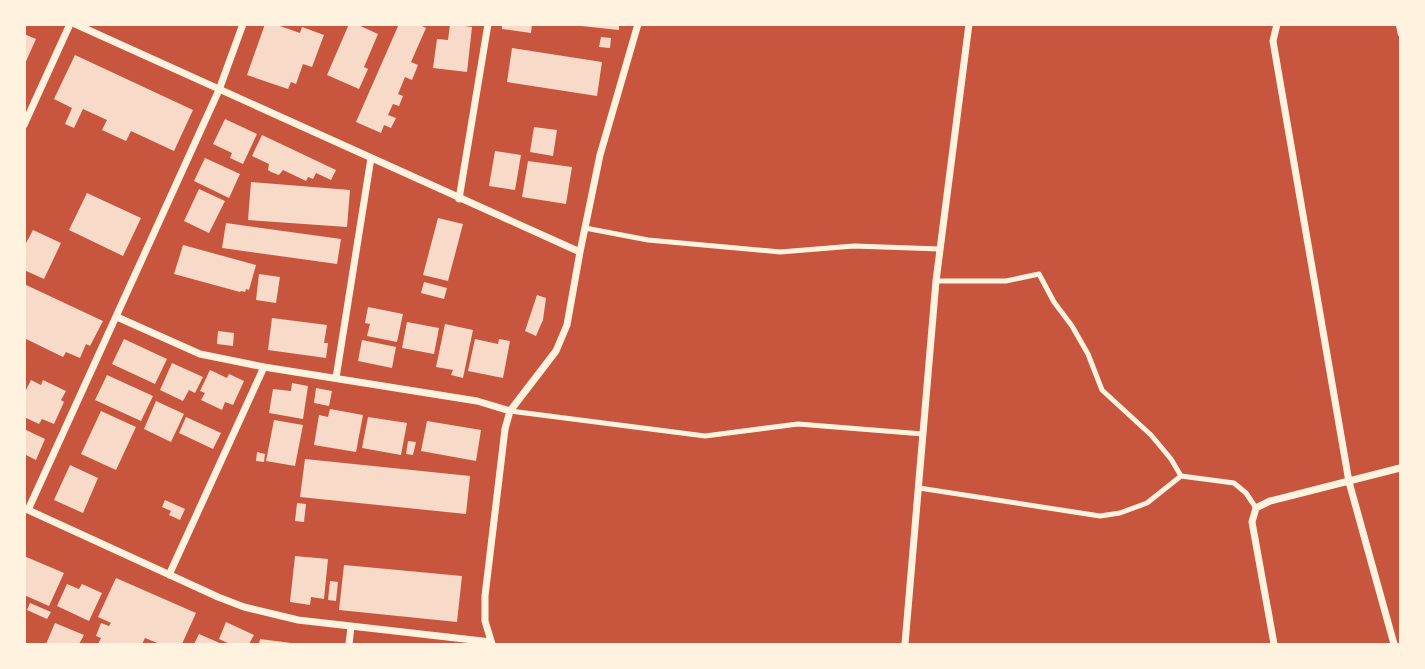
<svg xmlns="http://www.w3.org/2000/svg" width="1425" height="669" font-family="'Alegreya Sans',sans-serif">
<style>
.building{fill:#f7dbc8}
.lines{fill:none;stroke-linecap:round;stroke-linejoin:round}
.path{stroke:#fff3e0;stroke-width:4.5}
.service{stroke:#fff3e0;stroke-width:5}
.minor{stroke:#fff3e0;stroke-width:7}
</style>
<rect width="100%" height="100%" fill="#c8553d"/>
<!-- building -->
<path class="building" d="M265 24H274L300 33 302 27 324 35 312 67 303 64 296 84 291 82 288 89 247 75Z
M349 24H356L378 34 364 67 368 69 359 89 327 75Z
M399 24H418L426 28 411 62 418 65 412 80 405 77 398 94 403 96 399 106 393 104 388 115 396 118 391 128 384 125 381 133 356 122Z
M450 24 472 27 467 72 433 68 437 39 448 40Z
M502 24H532L531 33 502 29Z
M581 24H619V30L581 26Z
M24 34 36 39 24 66Z
M601 37 611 38 610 48 599 47Z
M512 48 602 62 597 96 507 82Z
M75 55 193 110 174 151 131 131 126 141 102 130 107 120 83 109 74 128 65 124 72 108 54 99Z
M225 119 257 134 243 164 230 158 232 153 213 144Z
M534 127 557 130 553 156 530 152Z
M262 135 336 170 331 180 316 173 313 179 308 177 306 181 283 170 279 175 271 172 268 170 269 164 252 156Z
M495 151 521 155 515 190 489 186Z
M205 158 240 174 229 198 194 181Z
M528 161 572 167 566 204 522 197Z
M251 182 350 190 347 227 248 220Z
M199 189 225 201 209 233 184 221Z
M87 193 141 218 123 256 69 230Z
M438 218 463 224 448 281 423 275Z
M226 223 341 239 337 264 222 248Z
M33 230 61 243 44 279 24 270V247Z
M183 245 256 265 249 290 246 289 245 292 241 291 240 292 174 274Z
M259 274 280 277 276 303 256 300Z
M424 282 447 288 444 299 421 293Z
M24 284 103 321 90 346 86 344 80 358 66 352 63 357 24 338Z
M537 295 546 298 543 320 536 336 525 331Z
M368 307 403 314 397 342 367 336 370 324 365 323Z
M272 318 327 325 324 343H328L326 358 268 350Z
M407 322 439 328 434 354 402 348Z
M445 324 473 330 463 378 451 375 453 370 436 367Z
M218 331 234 333 233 346 217 344Z
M124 339 167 359 155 384 112 364Z
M475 339 498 344 499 339 510 341 503 378 468 371Z
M362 340 396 347 392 368 358 361Z
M172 363 203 377 195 393 189 390 183 401 160 390Z
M210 370 227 378 229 374 244 381 233 405 225 402 222 410 201 400 205 393 200 391Z
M107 375 153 396 141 421 95 400Z
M31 380 41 385 43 380 66 391 61 400 64 402 54 424 42 419 39 424 24 417V394Z
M292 383 308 386 303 419 269 413 273 389 291 391Z
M316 388 332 391 329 406 314 403Z
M156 401 184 414 171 442 144 429Z
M330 409 363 415 356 452 314 445 319 415 328 417Z
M101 411 136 427 116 470 81 454Z
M186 417 221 433 213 449 179 433Z
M368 417 407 423 401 455 362 448Z
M274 420 303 425 295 466 266 461Z
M427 421 481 430 476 461 421 451Z
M24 429 45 439 36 460 24 454Z
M408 441 416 442 413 455 406 454Z
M257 452 265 454 264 462 256 461Z
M305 459 470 476 466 514 300 497Z
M70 465 98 478 83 513 54 500Z
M165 500 185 509 180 520 169 515 171 511 162 507Z
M297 503 306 504 304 522 295 521Z
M24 556 64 573 49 606 24 595Z
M295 556 328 559 324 599 311 597 310 605 290 602Z
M344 565 462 576 457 622 339 610Z
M116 578 196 613 182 644H160L145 638 142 644H98L101 638 96 636 101 623 109 626 111 623 98 617Z
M330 581 338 582 336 601 328 600Z
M67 584 79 589 82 584 102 593 89 621 57 606Z
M30 603 51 612 47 619 27 610Z
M226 622 254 635 249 644H230L219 639Z
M55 623 84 635 79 644H46Z
M199 634 222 644H194Z
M260 639 291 643V644H259Z"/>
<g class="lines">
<!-- path -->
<path class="path" d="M1398 24 1400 34"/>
<!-- service -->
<path class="service" d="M585 228 648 240 780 252 854 246 940 249
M936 281H1006L1039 274 1054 302 1072 326 1088 354 1102 390 1151 435 1171 459 1181 476
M510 411 705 436 798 424 923 434
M919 488 1100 516 1120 513 1147 503 1181 476 1234 483 1246 493 1256 508"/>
<!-- minor -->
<path class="minor" d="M75 24 580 252
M1277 24 1273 41 1349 482 1394 644
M24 125 70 24
M459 199 488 24
M117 317 200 354 264 367 477 401 510 411
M336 378 371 158
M26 509 218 597 244 607 298 620 491 642
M28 510 219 90 243 24
M169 575 264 367
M349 644 351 627
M492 644 485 621V596L505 429 510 411 556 351 567 325 580 252 600 155 638 24
M905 644 936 281 969 24
M1274 644 1252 522 1256 508 1270 501 1400 468"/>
</g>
<!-- border -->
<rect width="1425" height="669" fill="none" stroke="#fff3e0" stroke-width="52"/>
</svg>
